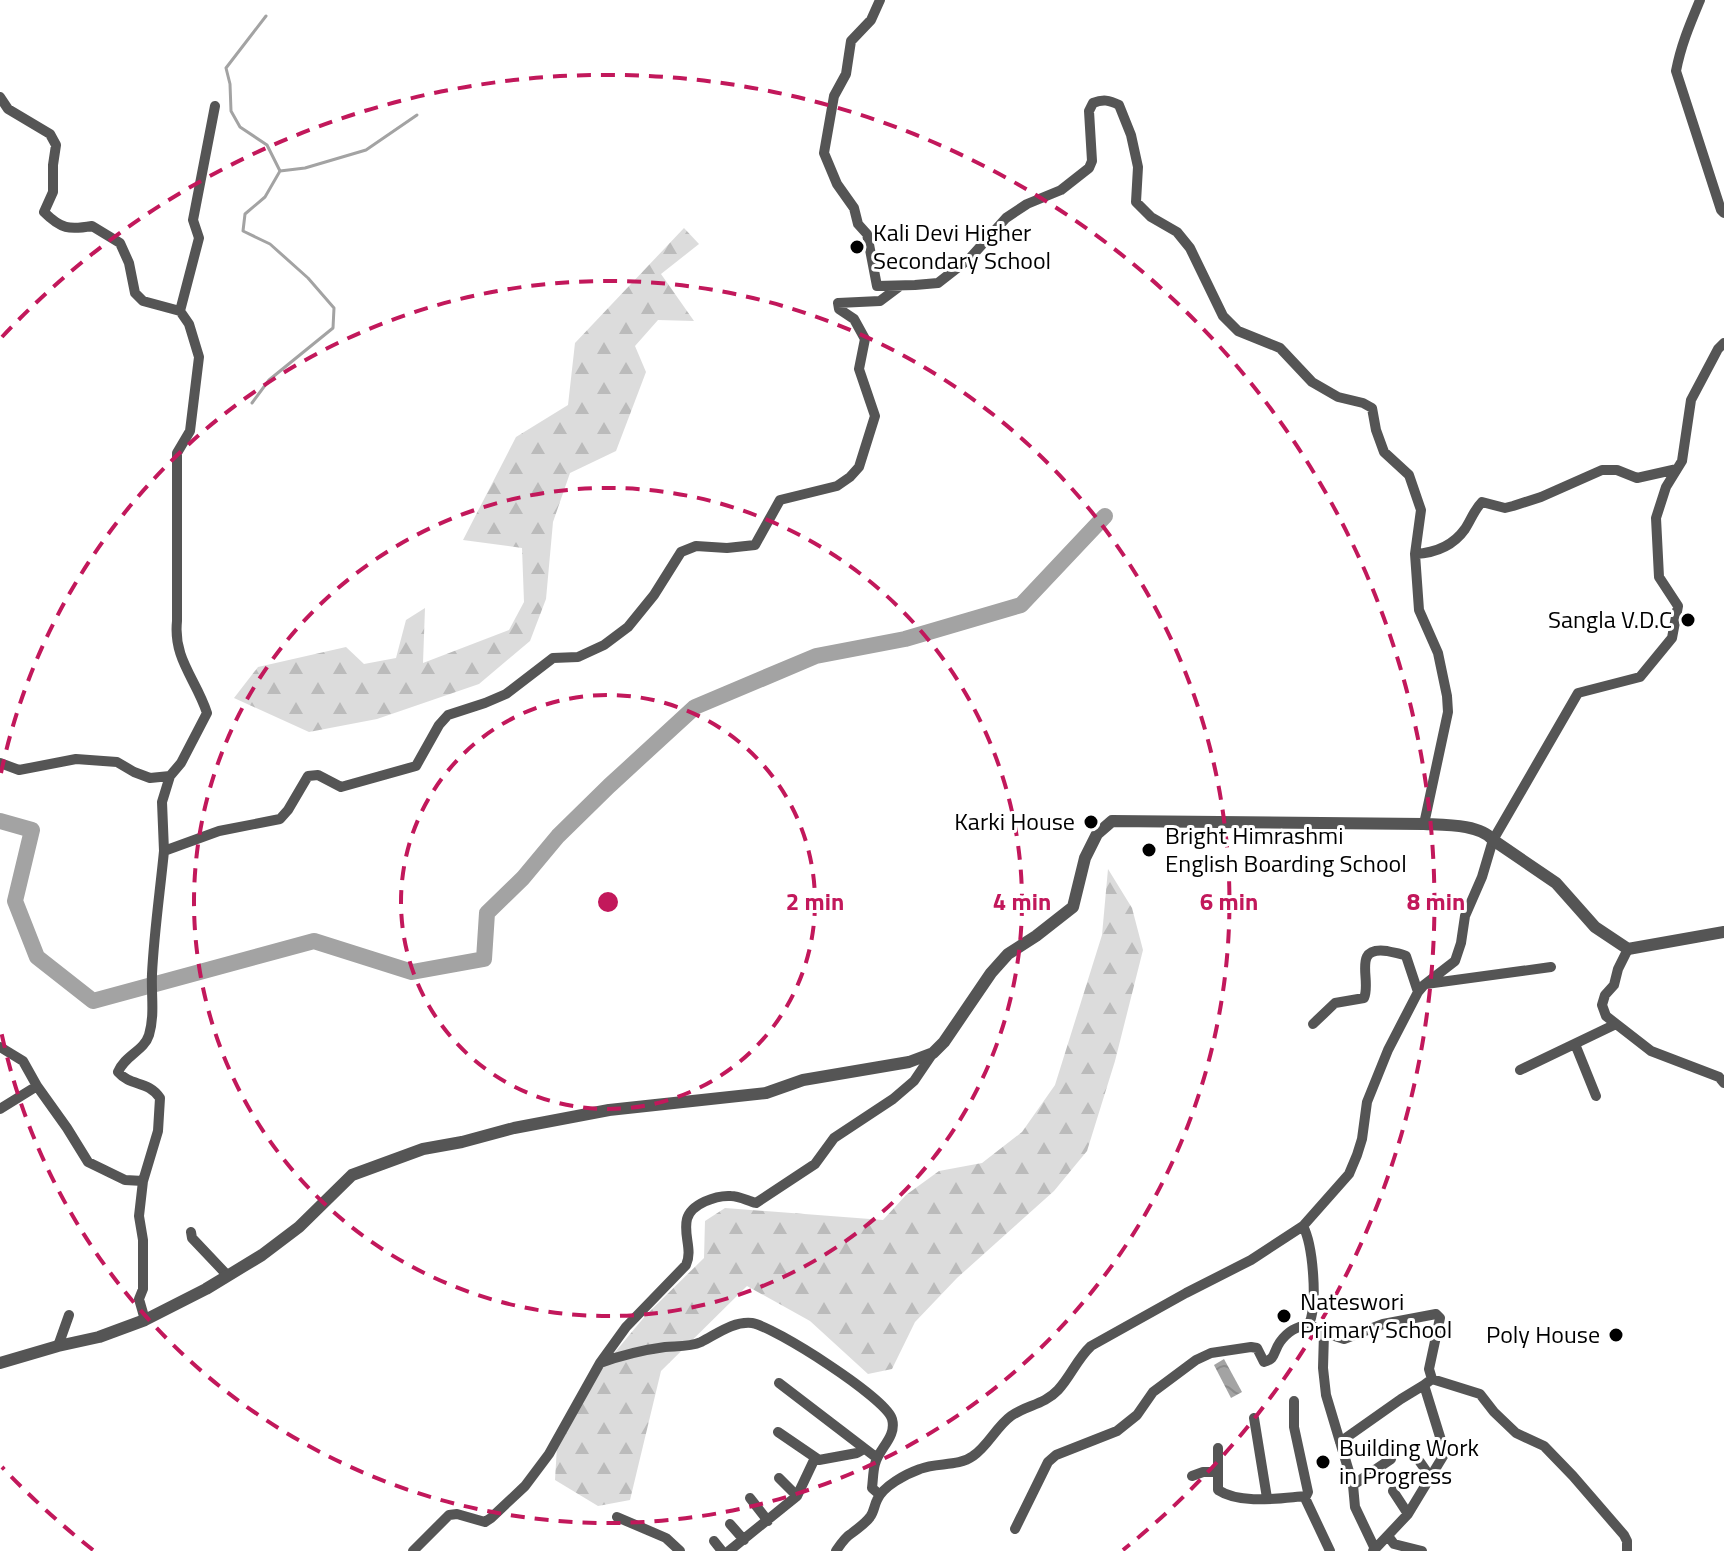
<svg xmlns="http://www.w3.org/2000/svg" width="1724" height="1551" font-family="'Titillium Web',sans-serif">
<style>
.forest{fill:url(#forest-firs)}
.water{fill:url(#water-waves)}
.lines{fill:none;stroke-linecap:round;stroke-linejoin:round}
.stream{stroke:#a3a3a3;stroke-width:3}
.river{stroke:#a3a3a3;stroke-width:16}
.minor{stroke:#555;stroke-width:10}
.tertiary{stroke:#555;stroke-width:12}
.ring{fill:none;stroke:#c2185b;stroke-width:4;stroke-dasharray:14 10}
.poi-dot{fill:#000;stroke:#fff;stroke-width:3}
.labels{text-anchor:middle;stroke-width:6;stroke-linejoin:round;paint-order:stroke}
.poi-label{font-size:24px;fill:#000;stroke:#fff;text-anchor:start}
.centre{fill:#c2185b;stroke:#fff;stroke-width:4}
.ring-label{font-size:24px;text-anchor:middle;font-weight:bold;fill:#c2185b;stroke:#fff;stroke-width:6;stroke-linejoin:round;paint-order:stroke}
</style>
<defs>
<pattern id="forest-firs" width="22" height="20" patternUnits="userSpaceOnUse" patternTransform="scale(2)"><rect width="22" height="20" fill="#dcdcdc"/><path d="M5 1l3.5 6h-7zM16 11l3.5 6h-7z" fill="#bbb"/></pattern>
<pattern id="water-waves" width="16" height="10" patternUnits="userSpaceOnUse" patternTransform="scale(2)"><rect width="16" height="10" fill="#a3a3a3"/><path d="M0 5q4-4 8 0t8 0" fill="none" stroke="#8b8b8b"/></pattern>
</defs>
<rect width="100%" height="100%" fill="#fff"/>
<!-- forest -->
<path class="forest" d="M684 228 699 244 661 274 694 321 658 320 635 346 646 372 616 451 570 473 553 522 546 599 530 641 479 684 377 719 309 732 234 698 258 667 346 647 364 664 396 658 406 620 425 608 423 663 509 630 524 602 522 548 463 540 516 437 568 405 575 343Z
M1108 869 1132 908 1143 950 1115 1061 1087 1151 1054 1191 957 1278 915 1322 892 1369 868 1374 810 1321 747 1286 661 1371 630 1500 598 1506 555 1480 557 1446 591 1381 646 1315 704 1258 705 1221 725 1208 883 1220 906 1195 939 1171 982 1163 1022 1132 1055 1085 1102 935Z"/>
<!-- water -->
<path class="water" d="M1224 1359 1242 1392 1231 1398 1214 1365Z"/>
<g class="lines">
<!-- stream -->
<path class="stream" d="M280 171 305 168 366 150 417 115
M252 403 269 380 333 328 334 308 308 278 270 244 243 231 245 214 265 197 280 171 267 145 240 127 231 111 230 84 226 68 266 16"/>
<!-- river -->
<path class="river" d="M0 821 32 830 15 901 37 957 93 1001 314 941 412 972 484 959 487 913 523 878 558 836 609 786 695 707 816 656 905 639 1021 605 1105 516"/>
<!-- minor -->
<path class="minor" d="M880 0 871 20 851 41 846 74 834 96 824 153 837 184 854 208 858 224 867 234 877 286 915 285 938 283 970 258 1006 218 1027 204 1061 190 1089 168 1092 161 1089 111 1093 103C1103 99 1109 100 1119 105L1131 135 1138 167 1136 202 1151 217 1177 232 1190 248 1223 316 1238 331 1280 348 1312 382 1338 397 1363 403 1372 408 1376 430 1384 452 1409 475 1421 510 1415 554 1419 610 1438 653 1447 696 1448 712 1424 824
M1700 0C1690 24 1681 45 1676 71L1721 210 1724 213
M0 97 8 109 50 134 56 145 53 165V192L44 212C61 229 69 230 92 226L120 243 129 263 135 293 143 301 180 311 189 324 199 357 190 431 177 453V621C173 659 196 679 207 713L181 763 170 776 162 802 164 851
M180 311 199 238 193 220 215 106
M1415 554C1434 553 1453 546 1465 529 1471 520 1474 510 1482 502L1505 508 1513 506 1541 497 1602 470H1617L1637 478 1677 469
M0 763 19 770 76 759 117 762 134 772 150 778 170 776
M1628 949 1618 969 1614 985 1605 995 1602 1005 1606 1016 1651 1051 1719 1077 1724 1083
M1426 984 1551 967
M1313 1024 1335 1003 1364 998C1372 980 1351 946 1387 951 1394 953 1400 953 1406 956L1418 992
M1575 1044 1596 1096
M0 1047 23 1061 37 1086
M1520 1070 1616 1024
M0 1109 37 1086 67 1128 88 1162 125 1180 143 1181
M1303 1226C1313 1245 1318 1304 1309 1324L1322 1332 1344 1339 1383 1324 1436 1314 1440 1318 1429 1369 1432 1379 1480 1394 1494 1412 1516 1433 1544 1446 1573 1476 1624 1535 1627 1541V1551
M191 1232 192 1238 228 1276
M145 1320 139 1299 143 1289V1240L139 1216 143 1181 158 1131 160 1098C148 1080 131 1087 118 1072 125 1055 144 1051 149 1035 155 1015 151 994 152 974 154 933 160 892 164 851L219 831 280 819 288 810 308 776 318 775 341 787 416 766 439 725 448 715 485 703 506 694 553 658 578 657 604 645 628 627 654 595 681 552 696 546 727 548 755 545 780 500 837 486 850 477 859 467 875 416 859 369 865 339 854 319 839 309 838 303 880 301 900 286
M1324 1333 1323 1368 1326 1395 1353 1485 1355 1507 1375 1549 1373 1551
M58 1346 69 1315
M600 1363C622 1355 643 1350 665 1347 678 1346 690 1347 701 1342 717 1334 733 1321 752 1323 775 1327 886 1398 892 1419 897 1437 879 1448 875 1464 873 1471 873 1480 872 1488L880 1495
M779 1383 877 1458
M1294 1401V1427L1308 1492 1305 1498 1330 1551
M1254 1418 1267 1498
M778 1432 819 1460 857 1453 864 1449
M1340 1442 1401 1399 1424 1385
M1218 1448V1490C1241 1505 1280 1498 1306 1496
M1420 1462 1431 1478
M1192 1476 1203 1472H1218
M779 1478 797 1496 815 1458
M1353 1485 1391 1459
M1393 1491 1408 1514
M750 1498 768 1521
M617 1517 666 1538 680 1551
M730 1524 744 1540
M1015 1529 1048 1462 1056 1455 1117 1431 1137 1415 1153 1392 1196 1360 1211 1353 1251 1347 1257 1348 1264 1362C1276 1359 1273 1352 1280 1342 1288 1331 1296 1327 1309 1324
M1388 1536 1394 1544 1422 1551
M714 1541 722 1551
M1375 1549 1408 1514 1445 1453 1424 1385 1432 1379
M413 1551 449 1515 457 1514 485 1522 491 1518 525 1486 549 1454 600 1363 626 1327 686 1265C693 1250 683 1235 687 1219 691 1204 716 1195 731 1196 739 1196 748 1201 756 1203L815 1164 834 1138 893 1099 914 1081 933 1053
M729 1551 797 1496
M836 1551C840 1545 845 1537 852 1533 858 1528 865 1524 870 1517 874 1512 874 1506 877 1500 883 1486 906 1474 920 1469 937 1462 958 1467 973 1456 988 1446 996 1427 1011 1416 1026 1405 1044 1405 1058 1390 1071 1376 1077 1359 1091 1346L1186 1293 1251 1260 1303 1226 1349 1174 1357 1155 1362 1139 1367 1102 1388 1050 1418 992 1424 985 1455 961 1461 943 1465 916 1482 877 1493 840 1578 693 1640 677 1672 638 1678 606 1659 577 1656 518 1666 487 1682 461 1691 400 1718 349 1724 343"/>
<!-- tertiary -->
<path class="tertiary" d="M0 1363 58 1346 99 1337 145 1320 206 1289 262 1255 299 1227 352 1175 423 1149 462 1142 514 1128 609 1110 766 1093 803 1080 909 1062 933 1053 944 1042 991 973 1008 954 1036 936 1073 907 1085 858 1097 834 1112 821 1424 824C1444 825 1480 824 1493 840L1556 883 1595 927 1628 949 1724 932"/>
</g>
<!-- distance rings -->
<g class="ring">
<circle cx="608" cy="902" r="207"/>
<circle cx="608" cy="902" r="414"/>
<path d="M1 773A621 621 0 1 1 1 1031"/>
<path d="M93 1550A828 828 0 0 1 2 1467M2 337A828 828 0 1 1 1123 1550"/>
</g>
<!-- markers -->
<g class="poi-dot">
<circle cx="857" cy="247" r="8"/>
<circle cx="1688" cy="620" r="8"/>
<circle cx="1091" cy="822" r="8"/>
<circle cx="1149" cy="850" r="8"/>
<circle cx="1284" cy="1316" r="8"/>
<circle cx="1616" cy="1335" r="8"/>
<circle cx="1323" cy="1462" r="8"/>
</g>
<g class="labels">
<!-- poi labels -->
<g class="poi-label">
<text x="873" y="241">Kali Devi Higher<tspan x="873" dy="28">Secondary School</tspan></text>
<text x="1672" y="628" text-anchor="end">Sangla V.D.C</text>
<text x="1075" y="830" text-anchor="end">Karki House</text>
<text x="1165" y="844">Bright Himrashmi<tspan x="1165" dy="28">English Boarding School</tspan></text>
<text x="1300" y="1310">Nateswori<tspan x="1300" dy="28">Primary School</tspan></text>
<text x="1600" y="1343" text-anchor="end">Poly House</text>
<text x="1339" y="1456">Building Work<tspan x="1339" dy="28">in Progress</tspan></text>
</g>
</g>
<circle cx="608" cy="902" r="12" class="centre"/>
<g class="ring-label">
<text x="815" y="910">2 min</text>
<text x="1022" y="910">4 min</text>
<text x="1229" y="910">6 min</text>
<text x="1436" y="910">8 min</text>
</g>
</svg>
